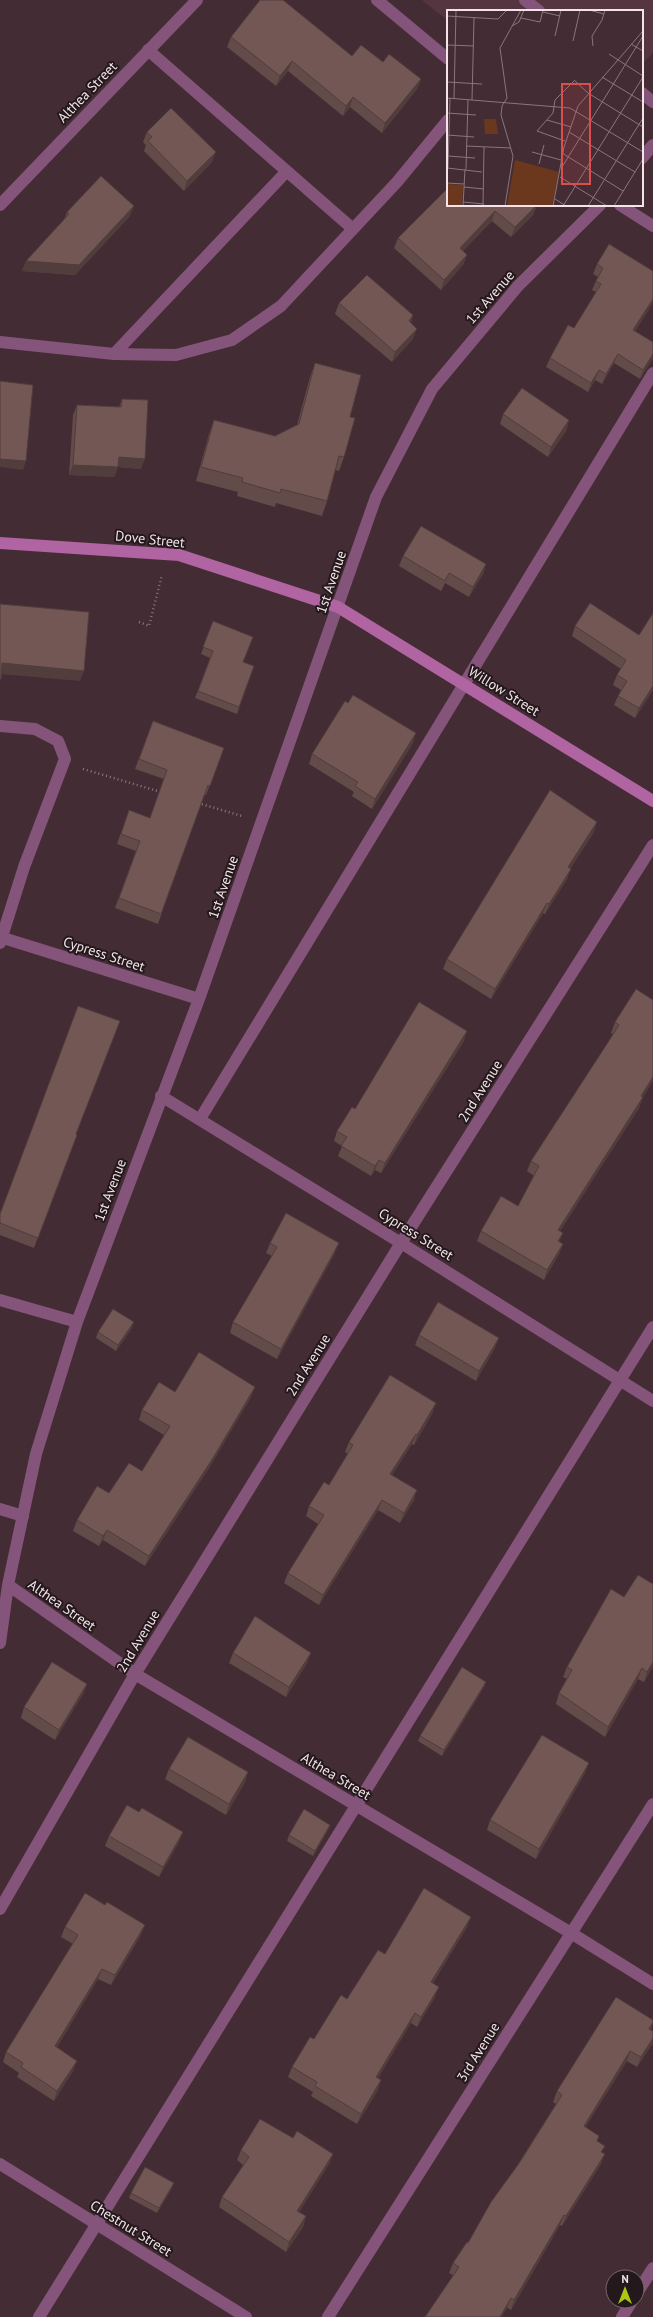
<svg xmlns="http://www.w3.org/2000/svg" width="653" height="2317" font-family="'PT Sans',sans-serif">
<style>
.built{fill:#553640}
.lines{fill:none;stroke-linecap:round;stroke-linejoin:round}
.path{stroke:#8d797f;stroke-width:2.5;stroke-dasharray:1 3;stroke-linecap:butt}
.lane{stroke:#85547b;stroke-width:12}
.street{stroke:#85547b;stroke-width:12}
.secondary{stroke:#b164a2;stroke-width:12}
.wall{fill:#634b49}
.shaded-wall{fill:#503d3c}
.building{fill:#735755;stroke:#503d3c}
.labels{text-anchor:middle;stroke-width:4;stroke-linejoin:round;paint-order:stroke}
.street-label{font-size:14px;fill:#f4e4e8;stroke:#23181c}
.inset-road{fill:none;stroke:#8a767c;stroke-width:1}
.view{fill:#dc4e4e;fill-opacity:0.15;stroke:#dc4e4e;stroke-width:2}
.inset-edge{fill:none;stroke:#f4e4e8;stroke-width:2}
</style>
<rect width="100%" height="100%" fill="#442c34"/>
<!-- built -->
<path class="built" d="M422 0H653V53L642 64V11H448V21Z"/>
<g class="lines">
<!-- path -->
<path class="path" d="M139 622 149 626 162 575
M83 769 161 792
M198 803 242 816"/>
<!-- lane -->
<path class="lane" d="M525 0 539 11
M148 50 353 229
M642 93 653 102
M0 342 114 354 176 355 232 340 281 306 397 182 448 120
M114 354 287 171
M0 726 35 729 58 741 65 759 24 867 0 943
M200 1119 653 373
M0 1509 23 1516
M637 2293 653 2268
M39 2317 653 1327
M622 2317 632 2301"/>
<!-- street -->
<path class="street" d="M377 0 448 59
M642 158 653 145
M0 205 197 0
M620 205 653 226
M0 937 199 999
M161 1096 401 1243 653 1401
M0 1300 77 1322
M8 1585 135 1674 571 1933 653 1984
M0 1643 8 1585 36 1454 77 1322 199 999 376 497 432 389 518 286 600 205
M0 1909 135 1674 401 1243 653 845
M0 2164 246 2317
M328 2317 653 1804"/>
<!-- secondary -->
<path class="secondary" d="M0 543 179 555 338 607 653 801"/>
</g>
<!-- wall -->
<path class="wall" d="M231 37 352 56 383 62 421 79 417 89 382 133 350 107 343 116 288 71 276 86 227 47Z
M147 132 212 162 184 191 144 151 146 145 143 142Z
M448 188 537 205 533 215 511 237 492 221 463 251 467 255 463 265 441 290 394 248 398 238Z
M67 212 130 216 75 275 22 271 26 261 64 220Z
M609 244 635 331 653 358 640 379 614 363 602 384 595 380 588 392 546 367 550 358 574 328 596 292 592 290 596 281 598 277 593 274 597 264Z
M339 303 413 315 411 323 413 339 392 362 335 314Z
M315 363 350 417 344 457 339 471 335 470 327 501 322 516 276 503 275 507 237 496 238 492 196 481 209 434 214 420 275 436 297 425 310 377Z
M122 399 141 469 118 467 114 477 69 475 73 415 77 405 119 407Z
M503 414 569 420 566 431 548 457 500 424Z
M403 556 486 564 483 574 469 597 445 583 441 591 399 566Z
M590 603 653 690 635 718 614 705 618 696 621 690 613 685 617 675 621 669 572 636 575 626Z
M213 621 243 662 254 666 237 714 195 698 210 658 201 654Z
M153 721 224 748 206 795H204L158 924 115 908 136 851 117 844 129 810 150 818 164 779 135 769Z
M413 743 372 809 352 796 354 792 309 764 312 754Z
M594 832 570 869 567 879 545 914 543 913 491 999 443 969 447 959Z
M636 989 643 1097 639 1108 560 1231 559 1242 563 1244 559 1254 544 1280 477 1241 481 1231 518 1206 534 1176 527 1171 531 1161 605 1047 613 1034 611 1033 615 1022Z
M464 1041 381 1173 375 1170 371 1176 338 1156 342 1146 334 1141 337 1131 355 1109Z
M76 1134 34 1248 0 1235V1214Z
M270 1243 335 1253 277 1359 230 1333 233 1322 272 1256 266 1253Z
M132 1328 116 1351 96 1338 98 1332Z
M419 1335 495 1348 476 1381 415 1345Z
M175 1392 251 1397 209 1468 145 1566 103 1540 99 1546 73 1531 77 1520 109 1493 142 1471 164 1435 139 1420 142 1410Z
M436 1403 432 1414 414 1445 412 1444 392 1475 414 1500 400 1523 378 1510 319 1605 284 1583 288 1573 318 1524 306 1516 309 1506 329 1485 348 1454 345 1452 349 1442Z
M233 1653 307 1663 286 1697 229 1663Z
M653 1666 644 1682 638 1679 605 1737 556 1704 559 1693 567 1679 563 1677 567 1667Z
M486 1682 484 1687 442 1756 418 1741 420 1736Z
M87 1684 83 1694 55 1740 21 1718 24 1707Z
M169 1769 248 1772 245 1782 226 1815 165 1779Z
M585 1773 536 1859 487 1830 490 1820Z
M330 1825 328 1830 313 1856 287 1841 289 1835Z
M109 1836 179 1842 159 1877 105 1846Z
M65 1927 141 1935 111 1985 98 1979 57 2047 73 2071 54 2101 17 2077 19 2073 3 2062 6 2052 73 1944 61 1937Z
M467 1927 433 1983 435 1997 417 2027 411 2023 378 2078V2090L357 2124 311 2096 313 2092 288 2077 292 2067 314 2039 385 1954Z
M653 2020V2023L651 2030 653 2043 637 2067 627 2061 585 2127 599 2136 597 2141 602 2152 601 2164 562 2226 560 2225 511 2310 449 2273 453 2263 468 2243 556 2104 553 2102 557 2091Z
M241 2150 333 2154 329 2164 299 2212 306 2216 303 2227 286 2252 219 2207 222 2197 243 2165 237 2160Z
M172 2188 157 2213 129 2198 131 2193Z"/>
<!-- shaded-wall -->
<path class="shaded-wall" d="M292 61 288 71 276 86 280 76Z
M421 79 417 89 382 133 385 123Z
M353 97 350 107 343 116 346 106Z
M216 152 212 162 184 191 187 181Z
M537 205 533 215 511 237 515 227Z
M134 206 130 216 75 275 22 271 26 261Z
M495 211 492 221 456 258 460 248Z
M467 255 463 265 441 290 444 280Z
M653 299V303L630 340 633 330Z
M413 315 410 326 409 321Z
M417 329 413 339 392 362 395 352Z
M618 354 614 363 602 384 606 374Z
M653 354V358L640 379 643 370Z
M599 370 595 380 588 392 591 383Z
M569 420 566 431 548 457 551 447Z
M119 457 145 459 141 469 118 467 114 477 69 475 73 465Z
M0 459 26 461 23 470 0 467Z
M486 564 483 574 469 597 473 587Z
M2 663 84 671 80 681 0 674Z
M653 686V690L635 718 639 708Z
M416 733 413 743 372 809 375 799Z
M597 822 594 832 564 878 568 867Z
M571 869 567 879 545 914 549 904Z
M547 903 543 913 491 999 495 989Z
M467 1031 464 1041 381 1173 385 1163Z
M653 1077V1081L641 1101 643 1097 639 1108 554 1240 558 1230Z
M379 1160 375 1170 371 1176 375 1166Z
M563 1233 559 1243 558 1241Z
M339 1243 335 1253 277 1359 281 1349Z
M563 1244 559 1254 544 1280 547 1270Z
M134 1322 132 1328 116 1351 118 1345Z
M499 1338 495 1348 476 1381 479 1371Z
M255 1387 251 1397 209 1468 145 1566 149 1556Z
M436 1403 432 1414 414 1445 417 1435Z
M416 1434 412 1444 386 1484 390 1474Z
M417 1490 414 1500 400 1523 404 1513Z
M382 1500 378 1510 319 1605 323 1595Z
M107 1530 103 1540 99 1546 103 1536Z
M311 1653 307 1663 286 1697 289 1687Z
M653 1662V1666L644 1682 647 1672Z
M642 1668 638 1679 605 1737 608 1727Z
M486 1682 484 1687 442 1756 444 1750Z
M87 1684 83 1694 55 1740 59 1730Z
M589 1763 585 1773 536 1859 539 1849Z
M248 1772 245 1782 226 1815 229 1804Z
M330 1825 328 1830 313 1856 315 1851Z
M183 1832 179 1842 159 1877 163 1867Z
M471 1917 467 1927 427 1992 431 1982Z
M145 1925 141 1935 111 1985 115 1975Z
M102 1969 98 1979 51 2056 55 2046Z
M439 1987 435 1997 417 2027 421 2017Z
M415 2013 411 2023 372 2087 376 2077Z
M653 2022V2023L650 2031 649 2029Z
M653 2038V2043L637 2067 641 2057Z
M630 2051 627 2061 580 2136 584 2126Z
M77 2061 73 2071 54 2101 57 2091Z
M381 2080 378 2090 357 2124 361 2114Z
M333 2154 329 2164 294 2221 297 2211Z
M605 2154 601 2164 562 2226 566 2216Z
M174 2183 172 2188 157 2213 159 2208Z
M564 2215 560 2225 511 2310 514 2300Z
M306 2216 303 2227 286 2252 289 2242Z
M511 2298 507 2308 502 2317H500Z"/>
<!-- building -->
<path class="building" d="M260 0H283L352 56 361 45 383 62 389 54 421 79 385 123 353 97 346 106 292 61 280 76 231 37Z
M171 108 216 152 187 181 148 141 152 137 147 132Z
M101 176 134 206 79 265 26 261 69 214 67 212Z
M448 188V205H537L515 227 495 211 460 248 467 255 444 280 398 238Z
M609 244 653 271V299L633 330 653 342V354L643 370 618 354 606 374 599 370 591 383 550 358 568 325 574 328 601 284 596 281 603 268 597 264Z
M367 275 413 315 409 321 417 329 395 352 339 303Z
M315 363 361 375 350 417 355 418 344 457 339 456 327 501 281 489 280 493 242 482 243 478 201 467 214 420 275 436 299 424Z
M0 381 33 385 26 461 0 459Z
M522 388 569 420 551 447 503 414Z
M122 399 148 400 145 459 119 457 118 467 73 465 77 405 121 407Z
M421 526 486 564 473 587 449 573 445 581 403 556Z
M590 603 639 635 653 613V686L639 708 618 696 627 681 617 675 626 660 575 626Z
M0 604 89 612 84 671 2 663 1 679H0Z
M213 621 253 637 243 662 254 666 239 707 198 691 213 651 203 647Z
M353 695 416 733 375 799 355 786 358 782 312 754 345 701 348 703Z
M153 721 224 748 210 786 208 785 161 914 119 898 140 841 121 834 129 810 150 818 167 770 139 759Z
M550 790 597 822 568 867 571 869 549 904 547 903 495 989 447 959Z
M636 989 653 1000V1077L641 1096 643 1097 558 1230 563 1233 558 1241 563 1244 547 1270 481 1231 501 1196 518 1206 539 1166 531 1161 605 1047 619 1025 615 1022Z
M419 1002 467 1031 385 1163 379 1160 375 1166 341 1146 347 1137 337 1131 352 1107 355 1109Z
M78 1006 120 1021 76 1134 77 1135 38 1238 0 1223V1214Z
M286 1213 339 1243 281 1349 233 1322 277 1247 270 1243Z
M438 1302 499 1338 479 1371 419 1335Z
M113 1309 134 1322 118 1345 98 1332Z
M199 1352 255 1387 213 1458 149 1556 107 1530 103 1536 77 1520 97 1486 109 1493 129 1463 142 1471 170 1426 142 1410 159 1382 175 1392Z
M390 1375 436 1403 417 1435 416 1434 390 1474 417 1490 404 1513 382 1500 323 1595 288 1573 324 1515 309 1506 324 1482 329 1485 353 1445 349 1442Z
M638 1575 653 1584V1662L647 1672 642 1668 608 1727 559 1693 572 1670 567 1667 611 1589 624 1597Z
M255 1616 311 1653 289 1687 233 1653Z
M52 1662 87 1684 59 1730 24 1707Z
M462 1667 486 1682 444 1750 420 1736Z
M542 1735 589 1763 539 1849 490 1820Z
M188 1737 248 1772 229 1804 169 1769Z
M127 1805 139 1812 142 1808 183 1832 163 1867 109 1836Z
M304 1809 330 1825 315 1851 289 1835Z
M424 1888 471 1917 431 1982 439 1987 421 2017 415 2013 376 2077 381 2080 361 2114 315 2086 317 2082 292 2067 310 2037 314 2039 341 1995 347 1999 378 1950 385 1954Z
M85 1893 105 1905 107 1902 145 1925 115 1975 102 1969 55 2046 77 2061 57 2091 21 2067 23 2063 6 2052 78 1935 65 1927Z
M616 1997 653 2020V2022L649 2029 653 2031V2038L641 2057 630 2051 584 2126 599 2136 597 2141 605 2146 601 2152 605 2154 566 2216 564 2215 514 2300 511 2298 500 2317H425L459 2267 453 2263 467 2242 468 2243 491 2202 520 2162 562 2095 557 2091Z
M260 2119 293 2138 297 2131 333 2154 297 2211 306 2216 289 2242 222 2197 249 2157 241 2150Z
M145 2167 174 2183 159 2208 131 2193Z"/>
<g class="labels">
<!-- street labels -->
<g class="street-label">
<text transform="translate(87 92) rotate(-46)" y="5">Althea Street</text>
<text transform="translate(490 297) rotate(-49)" y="5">1st Avenue</text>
<text transform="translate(150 539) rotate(6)" y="5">Dove Street</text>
<text transform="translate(331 582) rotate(-71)" y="5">1st Avenue</text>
<text transform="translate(504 691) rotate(32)" y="5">Willow Street</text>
<text transform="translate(223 887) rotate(-71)" y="5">1st Avenue</text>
<text transform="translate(104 954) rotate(18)" y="5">Cypress Street</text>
<text transform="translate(480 1091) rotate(-58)" y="5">2nd Avenue</text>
<text transform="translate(110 1190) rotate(-69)" y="5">1st Avenue</text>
<text transform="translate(416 1234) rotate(32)" y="5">Cypress Street</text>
<text transform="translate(308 1365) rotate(-58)" y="5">2nd Avenue</text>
<text transform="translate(62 1605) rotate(35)" y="5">Althea Street</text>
<text transform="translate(138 1641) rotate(-59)" y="5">2nd Avenue</text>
<text transform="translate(336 1776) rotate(31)" y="5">Althea Street</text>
<text transform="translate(478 2052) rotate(-58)" y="5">3rd Avenue</text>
<text transform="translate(131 2228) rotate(32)" y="5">Chestnut Street</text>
</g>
</g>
<!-- overview -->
<g transform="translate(447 10)">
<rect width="196" height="196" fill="#442c34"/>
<path d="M37 109H49L51 124H38ZM68 150 112 162 105 196H60ZM0 174 16 175 15 196H0Z" fill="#6b381e"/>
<path class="inset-road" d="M142 0 157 4M96 2 113 6M0 6 51 9 60 0M74 8 93 12 96 0M65 16 72 12 77 0M108 26 114 0M126 31 133 0M184 34 196 41M0 35 27 36M146 36 145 26 155 10 158 0M162 44 196 66M155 67 196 92M127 70 141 83 196 117M0 72 35 74M0 88 123 98 196 142M7 89 9 0M25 90 27 8M0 103 29 105M100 110 124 117M122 122 188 162M0 125 27 127M118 131 90 121 106 103 108 90 127 71M19 136 64 138M85 142 114 150M115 143 176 181M1 146 28 148M92 154 97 135M115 157 196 26M0 158 35 162M1 158 3 88M19 159 21 90M113 167 160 196M0 173 17 174M17 177 37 179M108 189 119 196M16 192 37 194M16 196 18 159M36 196 37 137M58 196 66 146 54 105 55 96 60 88 53 38 74 0M106 196 117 137 131 96 196 21M116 196 196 67M141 196 196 108M167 196 196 149"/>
<path class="view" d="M115 74H143V174H115Z"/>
<rect width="196" height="196" class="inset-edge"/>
</g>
<!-- north arrow -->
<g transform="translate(625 2289)"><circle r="19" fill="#23181c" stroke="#776a6e"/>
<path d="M0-3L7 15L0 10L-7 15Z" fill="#acc611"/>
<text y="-6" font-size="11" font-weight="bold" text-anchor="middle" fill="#f4e4e8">N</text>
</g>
</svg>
